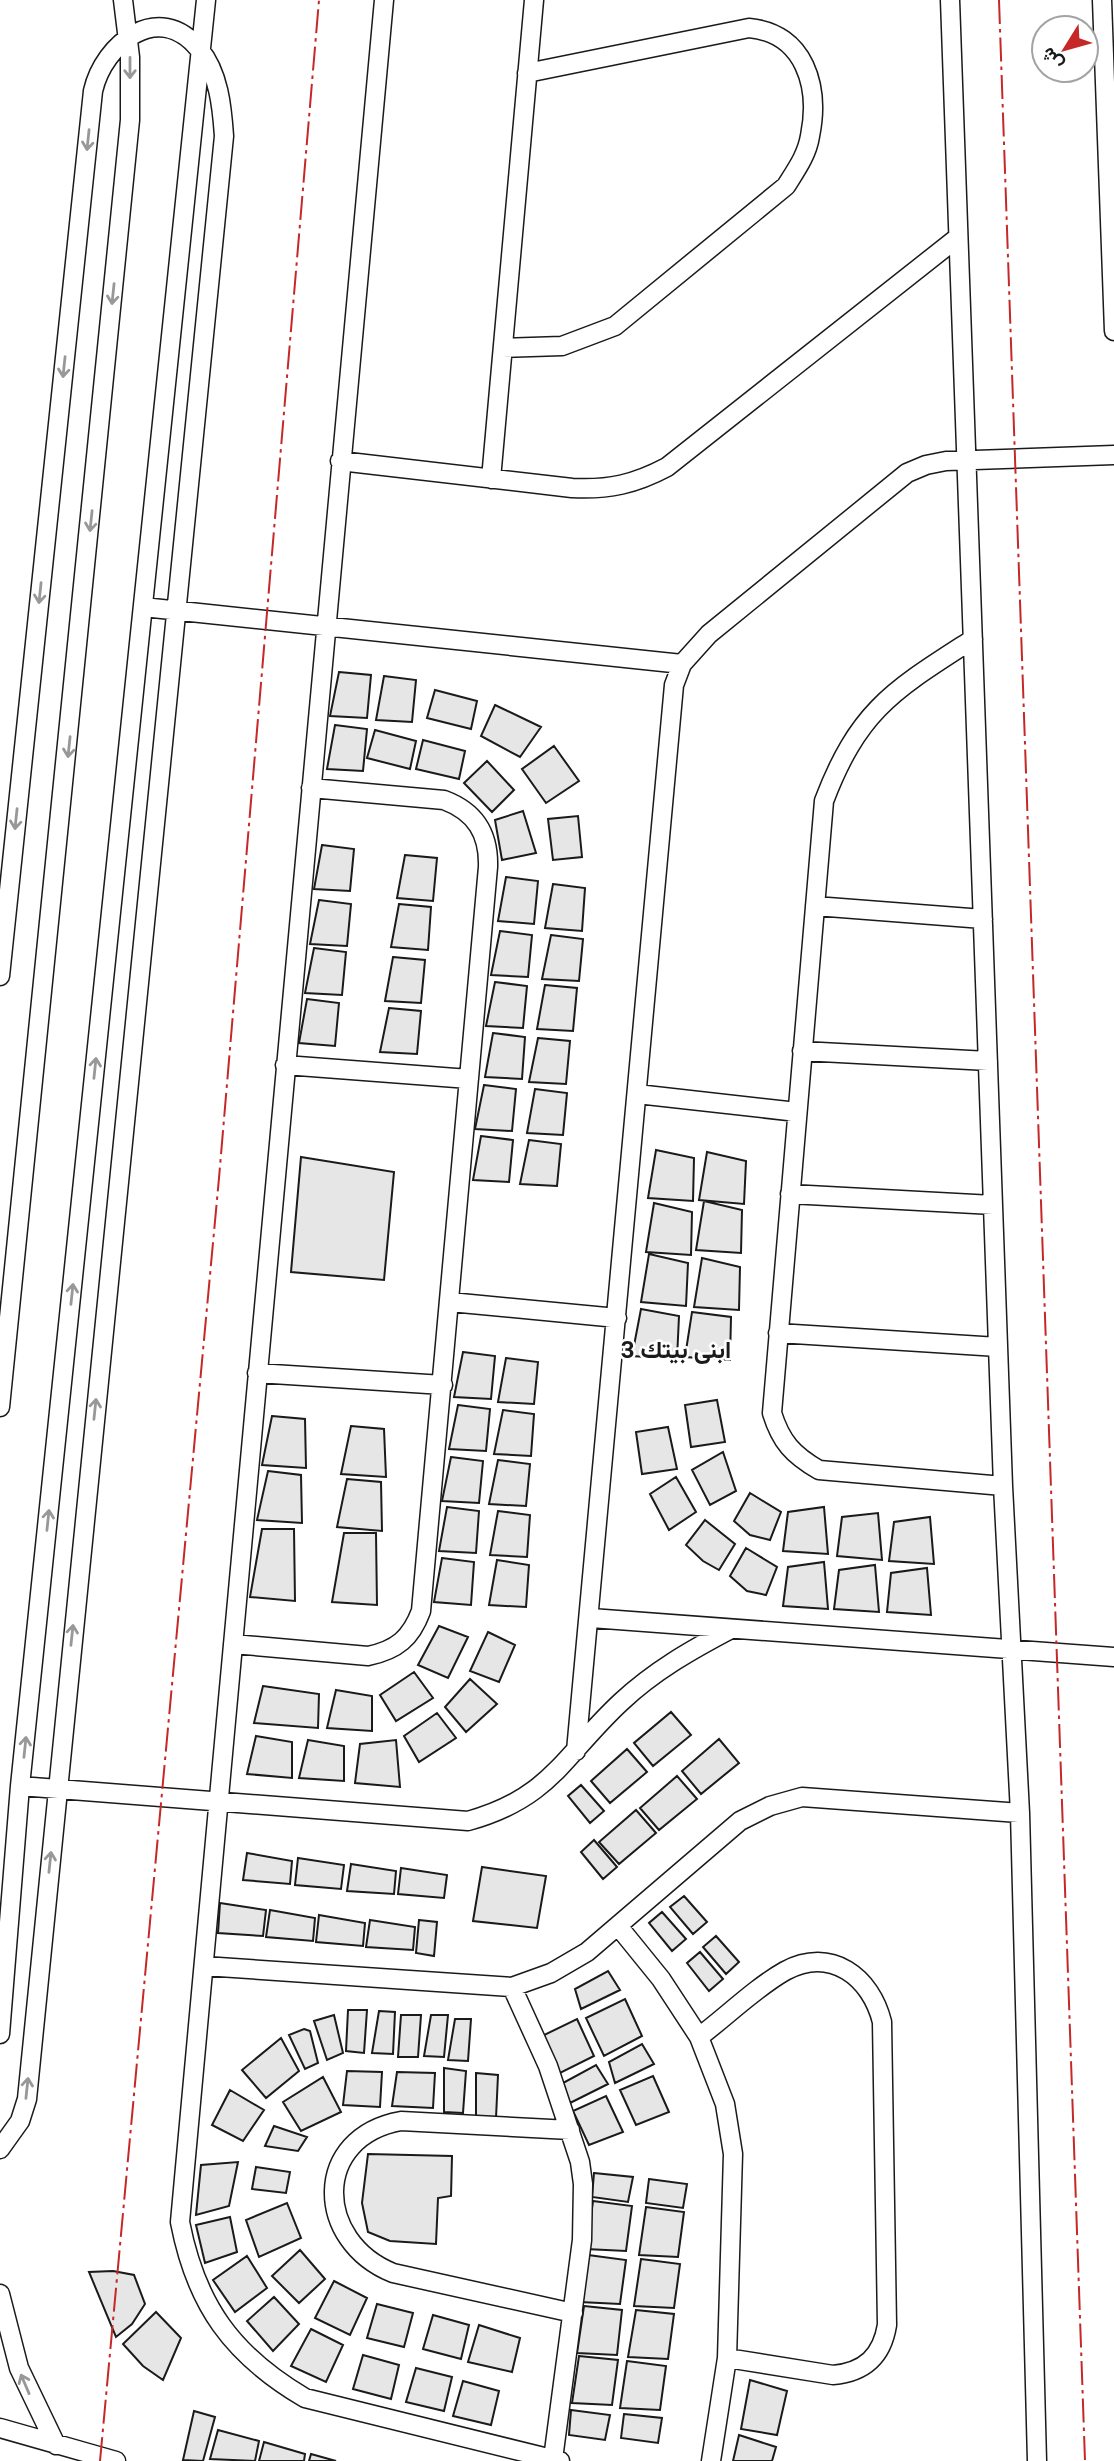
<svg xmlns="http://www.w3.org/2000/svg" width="1114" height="2461" font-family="Roboto,Vazirmatn,sans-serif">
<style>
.building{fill:#e6e6e6;stroke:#1a1a1a;stroke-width:2}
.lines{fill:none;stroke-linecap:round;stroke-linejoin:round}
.minor-casing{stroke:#1a1a1a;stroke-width:21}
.minor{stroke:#fff;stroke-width:18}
.power{stroke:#c62828;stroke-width:2;stroke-dasharray:24 5 3.5 5;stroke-linecap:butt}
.oneway{stroke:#989898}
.labels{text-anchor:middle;stroke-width:5;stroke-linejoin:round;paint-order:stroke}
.district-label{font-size:24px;font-weight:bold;fill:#1a1a1a;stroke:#fff}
</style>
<rect width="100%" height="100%" fill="#fff"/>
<!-- building -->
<path class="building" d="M339 672 371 675 367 718 330 716Z
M384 676 416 680 412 722 376 720Z
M435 690 477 701 471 729 427 718Z
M495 705 541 727 520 757 481 736Z
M335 725 367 729 363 771 327 769Z
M375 730 416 741 410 769 367 758Z
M423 740 465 751 459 779 416 769Z
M554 746 579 781 546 803 522 769Z
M487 761 514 790 492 812 464 783Z
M523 811 536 853 502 860 495 820Z
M578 816 582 857 553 860 548 819Z
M322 845 354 849 350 891 314 889Z
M405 855 437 858 433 901 397 898Z
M506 877 538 881 534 924 498 921Z
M553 884 585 888 582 931 545 928Z
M319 900 351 904 347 946 310 944Z
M399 904 431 907 428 950 391 947Z
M500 931 532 935 528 977 491 975Z
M551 935 583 939 579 981 542 979Z
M314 948 346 952 342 995 305 993Z
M393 957 425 960 421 1003 385 1001Z
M495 982 527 986 523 1028 486 1026Z
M545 985 577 988 573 1031 537 1029Z
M307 999 339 1003 335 1046 299 1043Z
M389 1008 421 1011 417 1054 380 1052Z
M493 1033 525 1037 522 1079 485 1077Z
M538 1038 570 1041 566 1084 529 1082Z
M484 1085 516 1089 512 1131 475 1129Z
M535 1089 567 1093 563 1135 527 1133Z
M481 1136 513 1140 509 1182 473 1180Z
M529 1140 561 1144 557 1186 520 1184Z
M656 1150 694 1158 693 1201 648 1198Z
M707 1152 746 1161 744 1204 699 1200Z
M301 1157 394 1172 384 1280 291 1272Z
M704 1201 742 1210 741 1253 696 1250Z
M654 1203 692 1212 691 1255 646 1252Z
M649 1254 688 1263 686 1306 641 1302Z
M702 1258 740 1267 739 1310 694 1307Z
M641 1309 679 1316 677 1359 632 1356Z
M692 1312 731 1317 730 1360 685 1357Z
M463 1352 495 1356 491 1399 454 1397Z
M506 1358 538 1362 534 1404 498 1402Z
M717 1400 725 1442 691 1447 685 1405Z
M458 1405 490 1409 486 1451 449 1449Z
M503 1410 534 1414 531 1456 494 1454Z
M272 1416 305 1419 306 1468 262 1465Z
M351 1426 384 1429 386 1477 341 1474Z
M668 1427 677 1469 642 1474 636 1432Z
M723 1452 736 1491 710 1505 692 1470Z
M451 1457 483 1461 479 1503 442 1501Z
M498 1460 530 1464 526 1506 489 1504Z
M268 1471 301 1475 302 1523 257 1520Z
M676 1477 696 1512 669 1530 650 1494Z
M347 1479 381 1482 382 1531 337 1527Z
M750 1493 781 1512 770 1540 750 1535 734 1521Z
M447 1507 479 1511 476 1553 439 1551Z
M824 1507 828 1554 783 1551 788 1512Z
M498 1511 530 1515 527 1557 490 1555Z
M878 1513 882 1560 837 1556 842 1517Z
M930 1517 934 1564 889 1561 894 1522Z
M705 1520 735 1544 719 1570 703 1561 686 1545Z
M262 1529H294L295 1601 250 1597Z
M344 1533H376L377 1605 332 1602Z
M746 1548 777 1567 766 1595 747 1591 730 1576Z
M442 1558 474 1562 471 1605 434 1602Z
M497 1560 529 1565 526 1607 489 1605Z
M824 1562 828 1609 783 1606 788 1567Z
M875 1565 879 1612 834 1609 839 1570Z
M927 1568 931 1615 887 1612 891 1573Z
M439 1626 468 1637 448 1678 418 1665Z
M488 1632 515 1645 499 1682 470 1671Z
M414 1672 433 1698 396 1721 380 1695Z
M470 1679 497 1704 466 1732 445 1707Z
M263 1686 319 1694 318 1728 254 1723Z
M336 1690 372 1696V1731L327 1728Z
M671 1712 691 1735 653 1766 634 1743Z
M437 1713 456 1738 419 1762 404 1736Z
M256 1736 292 1742V1778L247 1774Z
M719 1739 739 1763 701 1794 682 1771Z
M308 1740 344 1746V1781L299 1778Z
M396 1740 400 1787 355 1783 360 1744Z
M627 1749 647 1772 610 1803 591 1781Z
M677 1776 697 1799 659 1830 640 1808Z
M581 1785 604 1811 590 1823 568 1796Z
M636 1810 656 1833 619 1864 599 1842Z
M594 1840 617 1867 603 1879 581 1852Z
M247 1853 292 1861 290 1884 243 1880Z
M298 1858 344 1865 341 1889 295 1885Z
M351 1864 396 1871 394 1894 347 1891Z
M482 1867 546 1876 537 1928 473 1921Z
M401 1868 447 1875 444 1898 398 1894Z
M684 1896 707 1922 693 1934 670 1907Z
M220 1903 266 1910 263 1936 218 1933Z
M270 1910 315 1918 313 1941 266 1937Z
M662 1912 686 1939 672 1951 649 1923Z
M319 1915 365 1923 363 1946 316 1942Z
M370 1920 415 1927 413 1950 366 1947Z
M419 1920 437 1922 434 1956 416 1953Z
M716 1936 739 1962 726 1974 703 1947Z
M700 1952 723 1979 709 1991 687 1963Z
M608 1971 620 1990 581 2009 575 1989Z
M625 1999 642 2036 604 2056 586 2018Z
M348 2010H367L364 2053 346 2051Z
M379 2011 395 2012 393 2054 372 2053Z
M334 2015 343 2053 327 2060 314 2021Z
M401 2015H421L418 2057H398Z
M431 2015H448L444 2057 424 2056Z
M455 2019H471L468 2061 448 2060Z
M577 2019 594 2056 556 2075 538 2038Z
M304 2029 310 2031 318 2063 305 2069 289 2035Z
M281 2038 299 2071 266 2098 242 2070Z
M642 2044 654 2064 615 2083 609 2062Z
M596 2065 608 2084 570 2103 563 2083Z
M444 2068 466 2071 463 2113 444 2112Z
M347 2071 382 2072 380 2107 343 2105Z
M397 2072 435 2073 433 2108 392 2106Z
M476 2073 498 2075 496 2118 476 2117Z
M653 2076 669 2112 636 2125 620 2090Z
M323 2077 341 2112 301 2131 283 2102Z
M230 2090 264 2110 243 2141 212 2125Z
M606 2096 623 2132 589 2145 573 2111Z
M274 2126 307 2137 298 2151 265 2146Z
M368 2154 452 2156 451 2196 438 2198 436 2244 390 2241 368 2232 362 2203Z
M238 2162 229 2206 196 2215 201 2165Z
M256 2167 290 2172 286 2193 252 2189Z
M594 2173 633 2177 628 2202 592 2197Z
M649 2179 687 2184 683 2208 646 2203Z
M593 2201 632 2206 626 2251 586 2249Z
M287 2203 301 2238 259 2257 246 2220Z
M646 2207 684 2212 678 2257 639 2255Z
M230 2217 237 2252 205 2263 196 2225Z
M300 2250 325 2279 299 2303 272 2276Z
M588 2255 626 2260 620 2304 580 2302Z
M247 2256 267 2288 235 2312 213 2280Z
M641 2259 680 2264 674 2308 634 2306Z
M113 2271 134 2275 145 2304 132 2324 116 2337 89 2272Z
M334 2281 367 2298 350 2335 315 2318Z
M274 2297 299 2324 273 2351 247 2321Z
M377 2304 413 2313 404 2347 367 2338Z
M584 2306 622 2310 617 2355 577 2353Z
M636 2310 674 2314 668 2359 628 2357Z
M156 2312 181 2338 163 2380 143 2366 123 2344Z
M433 2315 469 2325 461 2359 423 2349Z
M479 2325 520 2338 512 2372 468 2362Z
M311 2329 343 2345 326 2382 291 2366Z
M363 2355 399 2365 391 2399 353 2389Z
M579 2356 618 2360 612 2405 572 2403Z
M627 2361 666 2366 660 2410 620 2408Z
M416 2368 452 2377 444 2411 406 2402Z
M750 2380 787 2391 777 2435 741 2429Z
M463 2381 499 2391 491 2425 453 2416Z
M571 2410 610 2415 605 2440 569 2435Z
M194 2411 215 2417 203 2461 183 2460Z
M624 2414 662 2418 658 2443 621 2438Z
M218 2430 259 2441 255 2461 210 2459Z
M739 2435 776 2447 772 2461H733Z
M264 2442 305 2454 304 2461H259Z
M311 2454 336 2461H309Z"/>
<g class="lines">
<defs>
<path id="minor" d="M384 0 180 2222C196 2305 232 2355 305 2398L560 2461
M950 0 1003 1486 1020 1813 1037 2461
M1102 0 1114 331
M503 348 562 346 615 326 786 186C796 170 807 155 810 136 820 87 805 33 749 28L527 73
M340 461 572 488C609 490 635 484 667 467L957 238
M491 479 534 0
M143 607 682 664
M973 639C894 690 859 709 824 801L772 1413C781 1442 793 1455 819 1470L1003 1486
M815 906 983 919
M0 976 93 91C104 43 159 0 199 49 219 73 222 107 224 136L27 2099 20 2121 0 2149
M802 1051 988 1061
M285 1065 469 1079
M637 1094 797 1112
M790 1194 993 1205
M450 1302 617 1318
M778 1333 998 1347
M257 1373 443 1385
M0 1407 130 120V57L123 0
M591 1618 1114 1657
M233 1644 368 1656C397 1650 411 1638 421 1611L488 867C489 834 476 812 444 800L311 788
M576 1751 674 685 682 664 709 634 907 473 926 465 946 461 1114 455
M20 1786 468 1821C551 1798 563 1756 621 1702 654 1671 691 1650 731 1629
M618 1926 661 1979 699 2037 725 2104 733 2154 727 2358 711 2461
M204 1966 512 1987 551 1973 587 1952 740 1821 770 1806 802 1797 1020 1813
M512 1987 548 2066 580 2162 583 2184 582 2240 553 2459
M0 2034 20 1786 206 0
M699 2037C727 2016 755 1988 785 1971 831 1946 871 1977 882 2022L887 2325C882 2356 865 2372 833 2375L727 2358
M570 2130 401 2121C312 2137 314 2241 393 2273L573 2313
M0 2294 19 2368 56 2445
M0 2428 116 2461"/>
</defs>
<!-- minor casing -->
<use href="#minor" class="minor-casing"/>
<!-- minor -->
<use href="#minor" class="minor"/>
<!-- power -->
<path class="power" d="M999 0 1085 2461
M100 2461 219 1178 319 0"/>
</g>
<!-- one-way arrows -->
<defs><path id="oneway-shaft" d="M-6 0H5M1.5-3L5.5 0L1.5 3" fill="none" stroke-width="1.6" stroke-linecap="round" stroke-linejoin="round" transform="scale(1.75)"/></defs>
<g class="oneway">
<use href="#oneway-shaft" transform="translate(130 68) rotate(90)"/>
<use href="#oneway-shaft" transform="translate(88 140) rotate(96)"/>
<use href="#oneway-shaft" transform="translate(113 294) rotate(96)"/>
<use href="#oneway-shaft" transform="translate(64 367) rotate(96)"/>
<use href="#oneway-shaft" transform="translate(91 521) rotate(96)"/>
<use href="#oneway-shaft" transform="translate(40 593) rotate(96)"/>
<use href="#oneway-shaft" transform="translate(69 747) rotate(96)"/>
<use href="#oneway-shaft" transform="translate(16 819) rotate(96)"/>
<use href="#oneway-shaft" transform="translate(95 1068) rotate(-84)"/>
<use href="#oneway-shaft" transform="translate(72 1294) rotate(-84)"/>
<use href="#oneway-shaft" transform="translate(95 1409) rotate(-84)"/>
<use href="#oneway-shaft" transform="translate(48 1520) rotate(-84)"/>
<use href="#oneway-shaft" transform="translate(72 1635) rotate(-84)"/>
<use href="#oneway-shaft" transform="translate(25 1747) rotate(-84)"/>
<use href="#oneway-shaft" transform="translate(50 1862) rotate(-84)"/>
<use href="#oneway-shaft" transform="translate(27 2088) rotate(-84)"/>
<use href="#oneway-shaft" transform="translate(25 2384) rotate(-113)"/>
</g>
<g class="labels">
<!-- district labels -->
<g class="district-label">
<text x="676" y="1358">ابنى بيتك 3</text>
</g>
</g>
<!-- north arrow -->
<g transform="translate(1065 49) rotate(233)"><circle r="33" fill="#ffffff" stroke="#a3a3a3" stroke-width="2"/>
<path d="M0-5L12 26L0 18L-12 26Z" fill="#c62828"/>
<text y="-10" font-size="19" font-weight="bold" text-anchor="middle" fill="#1a1a1a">ش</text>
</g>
</svg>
